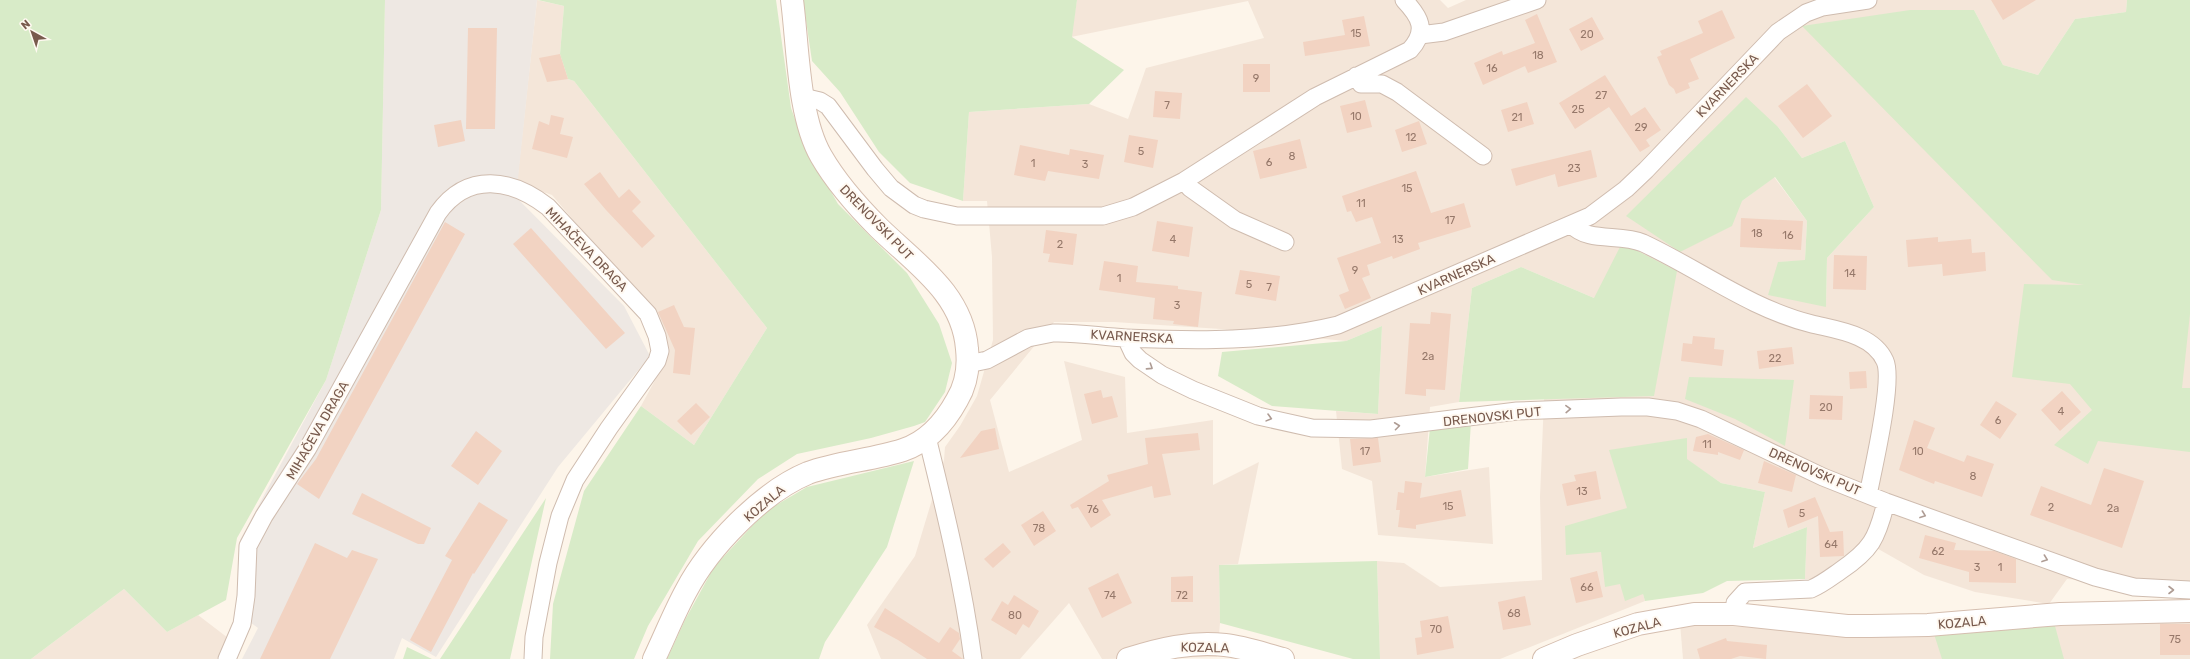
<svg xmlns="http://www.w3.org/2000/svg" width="2190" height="659" font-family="Rubik,sans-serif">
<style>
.residential{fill:#f4e6d9;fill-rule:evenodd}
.industrial{fill:#eee8e3}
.green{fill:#d8ebc8}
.building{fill:#f2d3c2}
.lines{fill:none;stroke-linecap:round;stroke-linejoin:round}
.street-casing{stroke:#cfbcaf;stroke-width:19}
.secondary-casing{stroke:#d5beaf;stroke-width:24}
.street{stroke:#fff;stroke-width:17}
.secondary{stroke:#fff;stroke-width:22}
.oneway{stroke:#ae9c94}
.labels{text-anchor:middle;stroke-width:4;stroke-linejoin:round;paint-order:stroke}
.number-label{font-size:11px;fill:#96786a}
.street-label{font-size:13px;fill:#785a4d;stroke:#fff9f1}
</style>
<rect width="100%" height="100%" fill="#fdf5ea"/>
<!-- residential -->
<path class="residential" d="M537 0 564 6 560 54 568 79 574 81 767 328 694 445 641 406 665 362 654 315 552 195 517 183Z
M1077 0H1440L1448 8 1466 0H2127L2126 12 2075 19 2038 75 2003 65 1974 10H1910L2190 299V591L2149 585 2067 579 2049 604 1975 592 1924 575 1866 542 1818 579H1805L1807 527 1753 548 1765 492 1721 483 1686 459 1687 438 1627 508 1601 552 1620 584 1643 594 1645 601 1500 659H1380L1377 561 1404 563 1440 587 1542 580 1540 497 1544 399 1654 395 1594 298 1521 267 1472 288 1459 402 1430 407 1425 477 1489 467 1493 544 1378 535 1372 481 1342 469 1336 411 1378 414 1382 326 1346 341 1221 329 1114 322H1054L990 400 1009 472 1082 440 1064 361 1125 377 1127 433 1213 420V485L1259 462 1238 564 1219 565 1220 623 1217 657 1102 659 1069 603 1020 659H881L867 625 915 556 944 460 945 447 960 426 977 396 993 340 992 257 987 201H963L969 112 1089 104 1128 119 1146 68 1264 38 1248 1 1071 37ZM1778 127 1802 158 1845 141 1874 207 1827 258 1826 307 1778 262 1805 261 1807 221 1774 177 1742 201Z
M124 589 167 632 198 615 228 638 217 659H31Z
M2190 618V659H1683L1680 623 1889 636Z"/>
<!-- industrial -->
<path class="industrial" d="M385 0H537L516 197 624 306 650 356 558 467 436 657 402 638 394 659H242L258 628 236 612 240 540 326 380 381 210Z"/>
<!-- green -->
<path class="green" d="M0 0H385L381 210 326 380 237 538 226 600 167 632 124 589 31 659H0Z
M538 0H776L791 108 804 144 838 204 907 273 939 324 952 363 945 392 925 422 914 426 871 438 797 454 758 479 698 541 648 626 634 659H550L553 604 584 491 641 406 694 445 767 328 574 81 568 79 560 54 564 6Z
M803 0H1077L1072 37 1124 70 1089 104 969 112 963 201 910 183 879 152 840 92 812 61Z
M2127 0H2190V314L2182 388H2190V452L2098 441 2088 464 2054 445 2092 410 2070 384 2012 377 2024 284 2084 285 2052 280 1802 26 1910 10H1974L2003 65 2038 75 2075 19 2126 12Z
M1746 97 1778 127 1802 158 1845 141 1874 207 1827 258 1826 307 1768 295 1778 262 1805 260 1807 221 1775 177 1742 201 1732 226 1680 252 1626 216Z
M1622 243 1677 271 1654 396 1459 402 1472 288 1521 267 1594 298Z
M1382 326 1378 414 1272 406 1218 376 1222 352 1346 341Z
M1689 377 1794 380 1785 446 1735 419 1685 399Z
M1471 422 1468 469 1425 477 1430 428Z
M1687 438V459L1721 483 1765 492 1753 548 1807 527 1805 579 1727 581 1703 593 1645 601 1643 594 1625 601 1620 584 1605 587 1601 552 1566 555 1565 526 1627 508 1609 450Z
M914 461 887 547 825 642 819 659H667L685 620 714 567 766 511 807 487Z
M546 498 510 659H440Z
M1377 561 1380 659H1353L1220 623 1219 565Z
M2055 626 2064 659H1942L1934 634Z
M407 647 432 659H403Z"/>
<!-- building -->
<path class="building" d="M1991 0H2036L2003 20Z
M1722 10 1735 38 1690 59 1699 79 1688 83 1690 88 1676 94 1674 89 1669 85 1657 57 1662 55 1660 51 1703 33 1698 21Z
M1537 14 1557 62 1528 73 1525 66 1483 85 1474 63 1502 51 1503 55 1535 43 1525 20Z
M1364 16 1370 46 1305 56 1303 42 1345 35 1342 20Z
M1592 17 1604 39 1581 51 1569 29Z
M468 28H497L495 129H466Z
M560 54 568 79 547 82 539 58Z
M1243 64H1270V92H1243Z
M1605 75 1631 116 1645 107 1661 130 1646 140 1650 146 1640 152 1609 107 1575 129 1559 103Z
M1807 84 1832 116 1803 138 1778 106Z
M1155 91 1182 93 1180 119 1153 117Z
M1365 100 1372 127 1347 133 1340 106Z
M1527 102 1534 124 1508 132 1501 110Z
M551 115 564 118 560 134 573 137 567 158 532 149 539 121 549 125Z
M461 120 465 141 438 147 434 125Z
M1419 121 1427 144 1402 152 1395 130Z
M1129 135 1158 140 1153 168 1124 162Z
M1300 139 1307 168 1260 179 1253 151Z
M1020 145 1069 155 1070 149 1104 155 1099 179 1048 171 1045 181 1014 175Z
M1591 150 1597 177 1558 187 1555 174 1516 186 1511 169Z
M1416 171 1431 213 1464 203 1471 227 1418 243 1420 249 1393 259 1392 256 1367 265 1370 275 1362 278 1371 298 1345 309 1339 295 1349 291 1337 258 1381 243 1372 217 1356 222 1351 211 1347 212 1342 196Z
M600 172 619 198 629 189 641 202 632 211 655 236 642 248 606 210 584 184Z
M1741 218 1803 221 1801 250 1740 247Z
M1157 221 1193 227 1189 257 1152 251Z
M445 222 465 234 319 499 297 484 316 459Z
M531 228 625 333 606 349 513 244Z
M1046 230 1077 234 1073 265 1048 262 1050 254 1043 253Z
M1938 237V242L1971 239 1972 253 1985 252 1986 271 1943 276 1942 264 1908 267 1906 240Z
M1834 255 1867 256 1866 290 1833 289Z
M1104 261 1138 266 1136 282 1178 286V289L1202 292 1198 327 1173 324 1174 321 1153 319 1155 298 1099 290Z
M1240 270 1280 276 1276 301 1235 294Z
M674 305 684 327 695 328 690 375 673 373 675 350 658 312Z
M1431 312 1451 314 1445 390 1426 389V396L1405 394 1410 323 1430 324Z
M1693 336 1715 338 1714 349 1724 350 1722 366 1681 361 1683 343 1692 344Z
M1792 347 1794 364 1759 369 1757 351Z
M1866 371 1867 388 1850 389 1849 372Z
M1101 390 1103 398 1112 396 1118 417 1092 424 1084 394Z
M2062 391 2081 412 2060 431 2041 410Z
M1810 395 1843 396 1842 420 1809 419Z
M1996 401 2017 414 2000 439 1980 425Z
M696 403 710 417 691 435 677 421Z
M1914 420 1935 428 1927 448 1964 462 1967 455 1994 464 1982 497 1935 481 1934 484 1899 470Z
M995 428 999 449 960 458 981 431Z
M476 431 502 451 478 485 451 466Z
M1198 433 1200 450 1162 454 1171 495 1154 498 1152 486 1102 500 1111 515 1091 528 1078 507 1072 509 1070 505 1109 481 1107 475 1148 464 1145 438Z
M1708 434 1744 450 1740 460 1718 452V455L1693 451 1696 437Z
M1378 438 1381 462 1353 466 1350 439Z
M1764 461 1796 475 1792 492 1758 483Z
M2104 468 2144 481 2122 548 2030 515 2041 486 2091 505Z
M1596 471 1601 499 1567 506 1562 484 1576 481 1574 475Z
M1405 481 1422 483 1420 498 1461 490 1466 516 1416 525V529L1398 527 1400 510H1396L1398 492 1404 493Z
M362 493 431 528 424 544H418L352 514Z
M1815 497 1830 532 1843 531 1844 556 1820 557 1818 516 1788 528 1783 510Z
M479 502 508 520 474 574 473 573 431 652 410 640 452 560 445 556Z
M1043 511 1056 531 1034 546 1021 525Z
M1925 535 1956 543 1954 550 1994 551 2016 559V583L1969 582V572L1919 558Z
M315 543 347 558 352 550 378 559 330 659H260Z
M1003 543 1011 552 993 568 984 559Z
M1597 571 1603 597 1576 603 1570 578Z
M1118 573 1132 603 1102 618 1088 588Z
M1193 576V602H1171V577Z
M1014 595 1039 611 1029 628 1023 624 1016 635 991 620 1002 601 1008 605Z
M1525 596 1531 625 1503 630 1498 602Z
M885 608 939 643 950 627 959 633 960 639 952 651 963 659H927L898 640 874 627Z
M1448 616 1454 648 1417 655 1415 638 1422 637 1420 621Z
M2160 624H2190V655H2160Z
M1726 638 1727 641 1767 645 1766 659 1740 656 1731 659H1700L1697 649Z"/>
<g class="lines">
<defs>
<path id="street" d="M1420 35 1444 32 1537 0
M1356 76 1361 84H1382L1397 92 1483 156
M803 97 820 101 828 106 875 169 891 188 914 205 924 209 957 216H1103L1133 207 1184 181 1315 97 1410 50C1428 30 1420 17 1404 0
M1184 181 1190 188 1235 220 1285 242
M1572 225C1588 243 1620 233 1643 243 1699 269 1751 309 1812 324 1836 330 1873 334 1885 361 1894 381 1873 469 1868 495
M1126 338 1133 353 1140 360 1162 375 1193 390 1258 416 1312 428 1371 429 1517 411 1621 407H1648L1677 411 1701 419 1823 477 1886 502 2095 577 2134 587 2190 590
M968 364 987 360 1028 338 1053 333C1078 332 1102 337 1126 338 1198 341 1268 342 1338 325L1590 216 1626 189 1646 170 1778 32 1806 13 1822 7 1868 0
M927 437C945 510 963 584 973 659
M1734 614 1735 603 1745 592 1811 589C1821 585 1830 578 1840 571 1871 550 1877 539 1886 502
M227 659 242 624 246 596 248 546 264 516 308 448 438 213C468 171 512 179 548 207L648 314 657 336 660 351 657 361 609 428 575 480 560 516 548 563 534 637 533 659"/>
<path id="secondary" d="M654 659C665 636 674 613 686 591 709 547 762 492 808 473 838 462 872 460 903 450 927 442 945 422 957 400 966 385 969 367 967 349 963 294 916 264 879 228 857 206 836 182 821 156 798 116 798 46 792 0
M1128 659C1159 649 1192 641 1225 645 1244 647 1264 654 1283 659
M1544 659 1577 645 1638 624 1694 614H1734L1847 626H1871L1928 625 2060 614 2190 611"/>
</defs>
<!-- street casing -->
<use href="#street" class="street-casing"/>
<!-- secondary casing -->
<use href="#secondary" class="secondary-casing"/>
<!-- street -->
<use href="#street" class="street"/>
<!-- secondary -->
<use href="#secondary" class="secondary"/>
</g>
<!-- one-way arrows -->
<defs><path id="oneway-chevron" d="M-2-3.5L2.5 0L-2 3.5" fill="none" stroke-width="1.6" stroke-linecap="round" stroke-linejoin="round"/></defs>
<g class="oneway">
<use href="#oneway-chevron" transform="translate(1150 367) rotate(33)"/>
<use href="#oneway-chevron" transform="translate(1568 409) rotate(-2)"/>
<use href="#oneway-chevron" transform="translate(1269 418) rotate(15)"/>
<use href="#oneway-chevron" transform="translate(1397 426) rotate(-7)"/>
<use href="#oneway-chevron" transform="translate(1923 515) rotate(20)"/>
<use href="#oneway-chevron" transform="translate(2045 559) rotate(20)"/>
<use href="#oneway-chevron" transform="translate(2171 590)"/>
</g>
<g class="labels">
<!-- number labels -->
<g class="number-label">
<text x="1356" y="37">15</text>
<text x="1587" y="38">20</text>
<text x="1538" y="59">18</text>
<text x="1492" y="72">16</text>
<text x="1256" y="82">9</text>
<text x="1601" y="99">27</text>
<text x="1167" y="109">7</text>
<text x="1578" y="113">25</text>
<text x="1356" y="120">10</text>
<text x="1517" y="121">21</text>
<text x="1641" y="131">29</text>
<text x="1411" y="141">12</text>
<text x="1141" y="155">5</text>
<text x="1292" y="160">8</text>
<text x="1269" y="166">6</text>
<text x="1033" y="167">1</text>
<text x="1085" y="168">3</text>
<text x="1574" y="172">23</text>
<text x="1407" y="192">15</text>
<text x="1361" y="207">11</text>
<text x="1450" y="224">17</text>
<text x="1757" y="237">18</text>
<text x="1788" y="239">16</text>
<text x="1173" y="243">4</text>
<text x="1398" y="243">13</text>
<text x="1060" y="248">2</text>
<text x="1355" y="274">9</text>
<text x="1850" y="277">14</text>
<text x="1119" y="282">1</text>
<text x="1249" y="288">5</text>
<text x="1269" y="291">7</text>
<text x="1177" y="309">3</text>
<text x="1428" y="360">2a</text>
<text x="1775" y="362">22</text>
<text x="1826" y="411">20</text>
<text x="2061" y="415">4</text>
<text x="1998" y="424">6</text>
<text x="1707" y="448">11</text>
<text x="1365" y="455">17</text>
<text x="1918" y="455">10</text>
<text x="1973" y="480">8</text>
<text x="1582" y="495">13</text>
<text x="1448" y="510">15</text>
<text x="2051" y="511">2</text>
<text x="2113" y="512">2a</text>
<text x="1093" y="513">76</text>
<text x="1802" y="517">5</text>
<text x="1039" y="532">78</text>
<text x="1831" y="548">64</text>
<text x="1938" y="555">62</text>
<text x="1977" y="571">3</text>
<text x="2000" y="571">1</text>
<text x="1587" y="591">66</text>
<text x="1110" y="599">74</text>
<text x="1182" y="599">72</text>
<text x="1514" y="617">68</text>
<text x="1015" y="619">80</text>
<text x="1436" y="633">70</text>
<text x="2175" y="643">75</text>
</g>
<!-- street labels -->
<g class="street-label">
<text transform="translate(1727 85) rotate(-46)" y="5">KVARNERSKA</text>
<text transform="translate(877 222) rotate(46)" y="5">DRENOVSKI PUT</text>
<text transform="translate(587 249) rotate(46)" y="5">MIHAČEVA DRAGA</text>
<text transform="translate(1456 274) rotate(-24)" y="5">KVARNERSKA</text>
<text transform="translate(1132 336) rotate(3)" y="5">KVARNERSKA</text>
<text transform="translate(1492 416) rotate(-6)" y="5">DRENOVSKI PUT</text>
<text transform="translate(317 430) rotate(-60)" y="5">MIHAČEVA DRAGA</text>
<text transform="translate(1815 471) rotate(24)" y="5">DRENOVSKI PUT</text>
<text transform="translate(764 503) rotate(-40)" y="5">KOZALA</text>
<text transform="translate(1962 622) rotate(-5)" y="5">KOZALA</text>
<text transform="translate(1637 627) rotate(-15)" y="5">KOZALA</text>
<text transform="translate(1205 647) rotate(1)" y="5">KOZALA</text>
</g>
</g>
<!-- north arrow -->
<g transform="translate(32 32) rotate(320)" stroke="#fff9f1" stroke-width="3" paint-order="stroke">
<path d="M0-3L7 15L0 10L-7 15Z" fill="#785a4d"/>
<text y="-6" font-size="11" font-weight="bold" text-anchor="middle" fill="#785a4d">N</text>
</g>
</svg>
